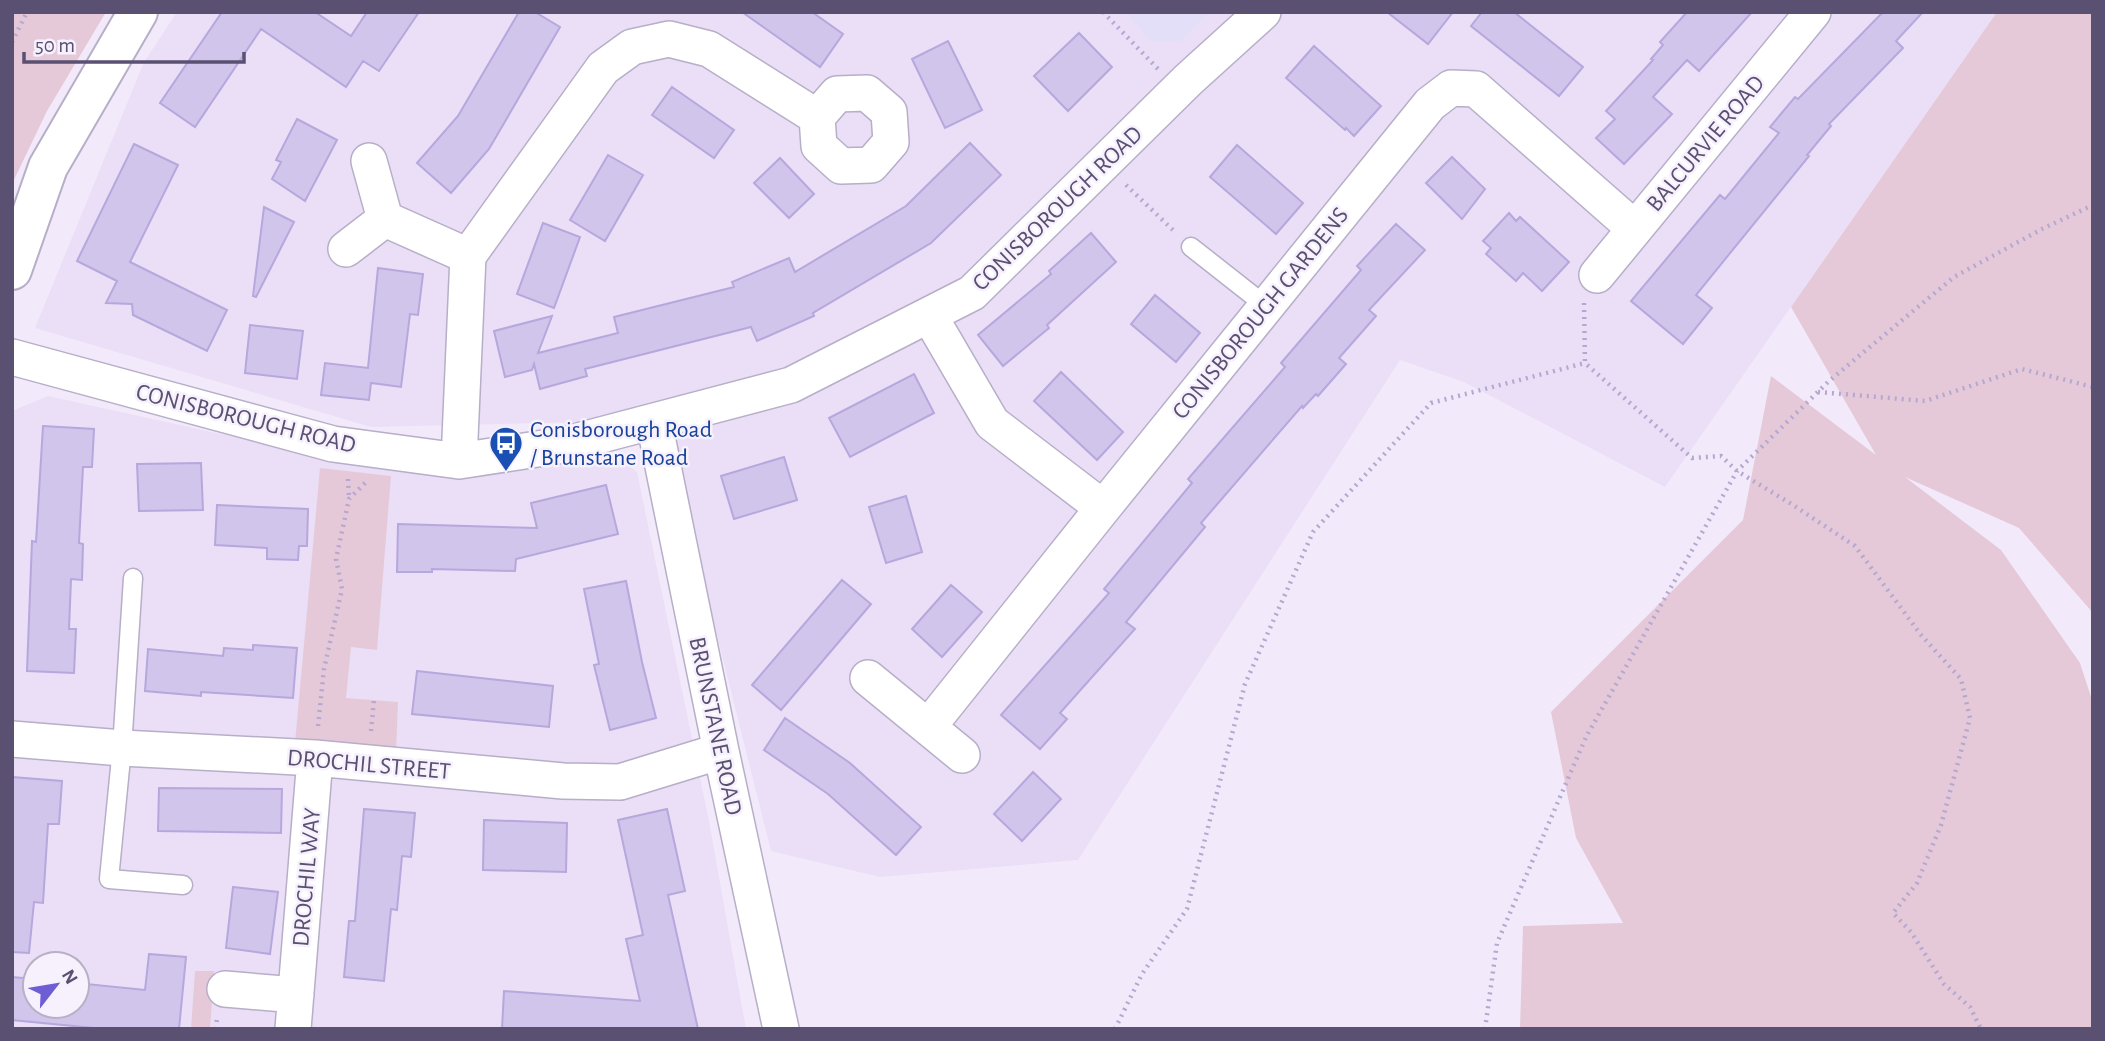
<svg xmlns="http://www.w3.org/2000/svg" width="2105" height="1041" font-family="'Alegreya Sans',sans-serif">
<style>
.residential{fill:#eadff6;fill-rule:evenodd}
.commercial{fill:#e4dff9}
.green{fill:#e6c9d8}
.building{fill:#d1c5ec;stroke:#b6a7dd;stroke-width:2}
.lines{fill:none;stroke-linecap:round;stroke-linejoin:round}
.service-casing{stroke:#b7aec8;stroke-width:21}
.minor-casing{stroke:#b7aec8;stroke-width:38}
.tertiary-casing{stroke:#b7aec8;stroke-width:42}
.path{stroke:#b4a8d1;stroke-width:4.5;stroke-dasharray:2 5;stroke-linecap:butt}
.service{stroke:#fff;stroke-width:18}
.minor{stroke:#fff;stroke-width:35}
.tertiary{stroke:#fff;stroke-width:38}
.labels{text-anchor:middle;stroke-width:5;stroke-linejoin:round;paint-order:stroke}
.street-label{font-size:24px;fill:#595072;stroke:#f7f0fd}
.transit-label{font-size:24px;fill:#164399;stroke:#f7f0fd;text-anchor:start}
</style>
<rect width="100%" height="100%" fill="#f2eafa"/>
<!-- residential -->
<path class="residential" d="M177 12H1997L1665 487 1464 382 1400 360 1078 860 880 877 771 851 663 420 371 427 35 328 144 62Z
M48 396 326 457 457 475 616 455 637 472 709 821 746 1029H12V411ZM35 964H77V1006H35Z"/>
<!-- commercial -->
<path class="commercial" d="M1126 12H1210L1181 41 1151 42Z"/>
<!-- green -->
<path class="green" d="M12 12H106L47 111 12 184Z
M1997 12H2093V613L2019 528 1905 477 2001 550 2080 663 2093 703V1029H1520L1523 926 1623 923 1576 838 1551 712 1743 520 1771 376 1876 455 1791 307Z
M320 468 391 476 377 650 351 647 346 698 398 702 396 751 295 743Z
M195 971H214L210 1029H191Z"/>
<!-- building -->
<path class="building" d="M222 12H315L351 36 367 12H419L379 71 363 61 346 87 261 29 195 127 160 103Z
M519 12H535L560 27 489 149 451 193 417 163 458 116Z
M742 12H812L843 34 820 67Z
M1387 12H1453L1428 44Z
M1482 12H1514L1583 67 1559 96 1471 26Z
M1687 12H1752L1699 71 1687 60 1653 97 1672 114 1624 164 1596 138 1615 119 1606 111 1653 60 1651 59 1663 45 1660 42Z
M1883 12H1923L1896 41 1903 48 1829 124 1831 126 1807 155 1809 156 1696 295 1712 308 1683 344 1631 301 1720 195 1725 199 1779 133 1770 127 1795 97 1798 99Z
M1079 33 1112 67 1068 111 1034 76Z
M948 41 982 110 945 128 912 59Z
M1314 46 1381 106 1354 136 1346 128 1345 130 1286 78Z
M672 87 734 130 714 158 652 115Z
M297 119 337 140 305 201 272 179 281 162 276 160Z
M970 143 1001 175 931 243 813 313 814 316 757 341 751 327 585 369 587 376 540 389 534 364 532 370 505 377 494 331 552 316 538 353 618 333 614 317 734 287 732 282 789 258 795 272 906 206Z
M134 144 178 165 130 262 227 310 207 351 133 315 132 304 106 303 117 281 77 261Z
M1237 145 1303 203 1276 234 1210 177Z
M608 155 643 175 605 241 570 220Z
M1452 157 1485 189 1462 219 1426 183Z
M780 158 814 194 789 218 754 183Z
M264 207 294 222 256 297 253 296Z
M1509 213 1516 221 1520 217 1569 262 1542 291 1523 273 1516 281 1486 254 1491 248 1483 241Z
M543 223 580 237 554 308 517 294Z
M1396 224 1425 250 1369 310 1376 316 1339 358 1346 364 1318 396 1316 394 1303 408 1302 406 1201 523 1205 527 1126 622 1135 629 1060 713 1067 719 1040 749 1001 715 1109 593 1104 589 1192 483 1188 479 1285 367 1281 363 1361 270 1357 266Z
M1091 233 1116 262 1047 325 1049 328 1003 366 978 335 1051 274 1049 271Z
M378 268 423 274 418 315 410 314 401 387 371 383 369 400 321 395 325 363 368 368Z
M1155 295 1200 333 1176 362 1131 324Z
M250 325 303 331 297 379 245 373Z
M1061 372 1123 432 1097 460 1034 401Z
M914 374 934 413 850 457 829 418Z
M43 426 94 429 92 467H83L79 543 83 544 82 580 71 579 69 629H76L74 673 27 671 32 541 36 542Z
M784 457 797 500 734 519 721 476Z
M201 463 203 510 139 511 137 464Z
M606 485 618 534 516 559 515 571 432 569V572H397L398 524 537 528 531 503Z
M906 496 922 552 886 563 869 507Z
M217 505 308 509 307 546H299L298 560 267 559V548L215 545Z
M842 580 871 604 781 710 752 685Z
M626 581 642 662 656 718 610 730 594 665 599 664 584 589Z
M951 585 982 612 942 657 912 629Z
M253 645 297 648 293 698 201 692V696L145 691 148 649 223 656 224 648 253 650Z
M417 671 553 686 549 727 412 714Z
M785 718 850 763 921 827 896 855 828 794 764 750Z
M1033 772 1061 799 1022 841 994 814Z
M12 777 62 781 59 824H48L43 903 34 902 29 953 12 952Z
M159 788 282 789 281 833 158 831Z
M364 809 415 813 411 857 402 856 397 910 391 909 384 981 344 977 349 921H355Z
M667 809 685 891 668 895 698 1029H502L504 991 640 1001 626 939 643 935 618 820Z
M484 820 567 823 566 872 483 870Z
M233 887 278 892 270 954 226 948Z
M149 954 186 957 179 1029H104L12 1020V977L35 979V1006H77V983L145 990Z"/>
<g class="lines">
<defs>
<path id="service" d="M1191 247 1266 306
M133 578 122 748 109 879 183 885"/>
<path id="minor" d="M867 93 889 112 891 142 871 165 841 166 819 146 817 117 837 94Z
M385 219 468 256
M346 249 385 219 369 161
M1597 275 1813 12
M929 315 992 423 1103 508
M12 357 333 444 459 461 563 445 791 385 972 293 1188 80 1263 12
M654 422 721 751 781 1029
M459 461 468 256 603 68 632 47 669 39 709 49 817 117
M868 678 962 755
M928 727 1103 508 1430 104 1451 88 1476 89 1634 228
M12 739 122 748 315 758 563 781 620 782 721 751
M225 989 296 995
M293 1029 315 758"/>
<path id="tertiary" d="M12 270 48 167 138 12"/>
</defs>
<!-- service casing -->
<use href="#service" class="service-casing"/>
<!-- minor casing -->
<use href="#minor" class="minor-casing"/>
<!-- tertiary casing -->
<use href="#tertiary" class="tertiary-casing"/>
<!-- path -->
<path class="path" d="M1103 12 1158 69
M12 42 27 12
M1126 185 1175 232
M1584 303 1585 363 1692 458 1721 456 1737 471 1793 505 1855 546 1921 635 1961 679 1970 718 1941 825 1917 883 1893 913 1911 932 1944 984 1970 1007 1981 1029
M1818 392 1925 401 2022 369 2093 387
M348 479 349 498
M318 726 324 669 342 589 336 559 349 499 367 481
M371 731 374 700
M216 1029 217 1018
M1115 1029 1142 974 1187 909 1245 684 1313 532 1431 403 1585 363
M1485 1029 1497 943 1586 737 1737 471 1829 381 1954 277 2042 229 2093 205"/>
<!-- service -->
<use href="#service" class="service"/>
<!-- minor -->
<use href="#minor" class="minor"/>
<!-- tertiary -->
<use href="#tertiary" class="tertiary"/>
</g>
<!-- icons -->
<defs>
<symbol id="bus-pin" viewBox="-11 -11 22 30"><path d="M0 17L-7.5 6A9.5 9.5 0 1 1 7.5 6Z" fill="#1a4fb4" stroke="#f7f0fd"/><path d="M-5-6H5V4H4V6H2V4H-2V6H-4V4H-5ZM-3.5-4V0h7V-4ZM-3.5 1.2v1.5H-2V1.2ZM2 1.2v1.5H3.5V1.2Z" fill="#fff"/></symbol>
</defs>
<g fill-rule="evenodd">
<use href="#bus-pin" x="487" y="424" width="38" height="52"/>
</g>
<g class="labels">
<!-- street labels -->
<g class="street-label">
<text transform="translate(1705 143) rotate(-50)" y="8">BALCURVIE ROAD</text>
<text transform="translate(1057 208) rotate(-44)" y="8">CONISBOROUGH ROAD</text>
<text transform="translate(1260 313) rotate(-51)" y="8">CONISBOROUGH GARDENS</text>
<text transform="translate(246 418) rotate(14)" y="8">CONISBOROUGH ROAD</text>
<text transform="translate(716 726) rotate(78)" y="8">BRUNSTANE ROAD</text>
<text transform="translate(369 764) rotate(5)" y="8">DROCHIL STREET</text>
<text transform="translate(306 877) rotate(-85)" y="8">DROCHIL WAY</text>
</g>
<!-- transit labels -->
<g class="transit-label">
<text x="530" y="437">Conisborough Road<tspan x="530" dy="28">/ Brunstane Road</tspan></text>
</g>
</g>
<!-- border -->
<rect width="2105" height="1041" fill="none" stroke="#595072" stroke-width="28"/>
<!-- north arrow -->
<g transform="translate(56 985) rotate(59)"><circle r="33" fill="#f7f0fd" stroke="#b8b0c5" stroke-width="2"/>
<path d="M0-5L12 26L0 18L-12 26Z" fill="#6d5ed5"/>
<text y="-10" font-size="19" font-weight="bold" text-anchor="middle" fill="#595072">N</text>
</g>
<!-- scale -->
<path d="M24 52v10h220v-10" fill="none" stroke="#595072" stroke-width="3.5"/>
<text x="35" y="52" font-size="21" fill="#595072" stroke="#f7f0fd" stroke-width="5" paint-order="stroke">50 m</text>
</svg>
